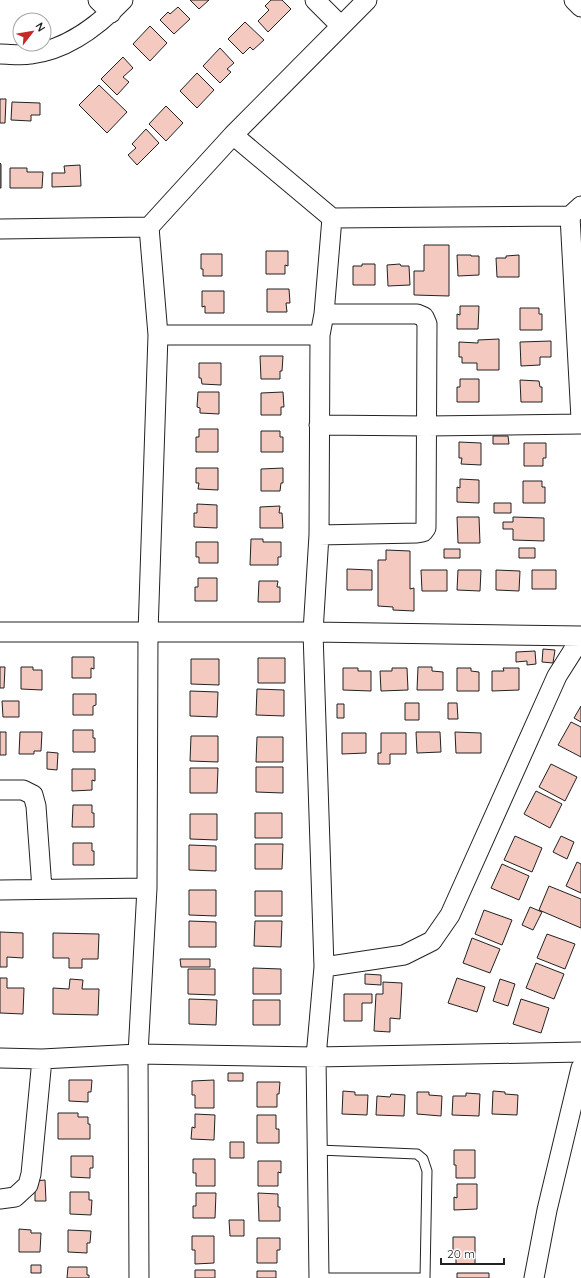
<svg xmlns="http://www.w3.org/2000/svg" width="581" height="1278" font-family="Quicksand,sans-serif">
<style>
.building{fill:#f3c9c0;stroke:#222}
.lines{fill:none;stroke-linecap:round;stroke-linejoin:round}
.lane-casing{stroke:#222;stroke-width:11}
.street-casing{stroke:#222;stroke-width:21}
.lane{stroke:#fff;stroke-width:9}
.street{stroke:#fff;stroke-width:19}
</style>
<rect width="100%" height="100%" fill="#fff"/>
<!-- building -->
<path class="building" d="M190 0H209L199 9Z
M271 0H282L291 9 268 32 258 21 269 10 265 6Z
M178 7 190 19 174 34 160 20 168 12 170 14Z
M245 22 264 40 253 50 250 47 243 54 228 39Z
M150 26 167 43 150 61 133 44Z
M220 48 234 63 227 69 231 72 220 83 203 66Z
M123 57 133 68 123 77 129 82 117 95 101 79Z
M197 73 214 90 197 108 180 91Z
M99 85 127 112 107 133 79 105Z
M0 99H6L5 123H0Z
M12 102 40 103V115H31V121L11 120Z
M166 106 183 123 166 141 149 124Z
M146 129 159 143 137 165 128 155 136 148 132 144Z
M0 163 1 164V188H0Z
M80 165 81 186 52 187V173H65L64 166Z
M10 168H27V172H43L42 188H10Z
M424 245H449V296L414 295V271H424Z
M266 251H288V266L285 265V274H266Z
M201 254H222V276H203V269H201Z
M457 255H471V256H479V275L458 276Z
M519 255V277H497L496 258H506V256Z
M362 264H375V285H353V266H362Z
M400 264 401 266H409L410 285 388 286 387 265Z
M267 289H289L290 303H286L287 312H267Z
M202 291H224V313H205V306L202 307Z
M460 306H479L478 329H457V314L460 315Z
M520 308H539V314H542V330H520Z
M499 339V370H477V363H462V357H459V342L478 343V340Z
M551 341V357H540V365L521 366 520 342Z
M260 356H283L282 371H280V379H261Z
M199 363H221V385L202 384 201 378H199Z
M460 379H479V402H457V387H460Z
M520 380 539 381 540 387H542V402H521Z
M198 392H219V414L200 413V408L197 407Z
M283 392 284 407H281V415H261V393Z
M199 429H218V452H196V437H199Z
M261 431H280V437H283V452H261Z
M493 436H508L509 444H493Z
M459 442 481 443V465L461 464 462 458H459Z
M524 443H546V458H543V466H524Z
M196 468H218V490L198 489 199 483H196Z
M283 468V483H281L280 491H261V469Z
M460 479 479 480V503L457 502V487L460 488Z
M523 481H542V487H545V503H523Z
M494 503H511V513H494Z
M197 504 217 505V528L194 527V513H197Z
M280 506 279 513H282L283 528H260V507Z
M457 517H479L480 543H458Z
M513 517 544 518V541L513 540V529H503V522H513Z
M251 539H263V542H281V557H278V565H250Z
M196 542H218V563H199V557H196Z
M519 548H535V558H519Z
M444 549H460V558H444Z
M386 550 410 551V589L414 588V611L393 610V607L378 606V560H386Z
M347 569 372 570V590H347Z
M421 570H447V591H422Z
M458 570H481L480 591 457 590Z
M496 570 520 571 519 591 496 590Z
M532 570H556V589H532Z
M198 578H217V601H195V587H198Z
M259 581H278L277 587H280V602H258Z
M543 649 555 650 553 663 542 662Z
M535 651 536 664 527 665V661L516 662V652Z
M72 657H94V669L91 668V678H72Z
M258 658H285V683H258Z
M191 659H219V685L191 684Z
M0 667H5L4 688H0Z
M21 667H33V670H42V690L21 689Z
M418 667H432V671L443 672V690H417Z
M343 668H358V671H371V691L343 690Z
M392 668H407L408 690 381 691 380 671H392Z
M457 668H471V671L479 672V691H457Z
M503 668H519V690L492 691V671H504Z
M257 689 284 690V716L256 715Z
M190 691 218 692 217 717 190 716Z
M73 694H96V705L93 706V715H73Z
M2 701H19V717H3Z
M405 703H419V720H405Z
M448 703H457L458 719H448Z
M337 704H344V718H337Z
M581 706V722L574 718Z
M571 722 581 727V757L558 745Z
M73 730H93V738H95V752H73Z
M0 732H6V755H0Z
M20 732H42L41 751H34V754H19Z
M416 732H440L441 752 417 753Z
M455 732 481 733V753H456Z
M342 733H366V753L342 754Z
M381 733H406V754H390V764H378V753H381Z
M191 736H218V762L190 761Z
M257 737H283V762H256Z
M47 752 58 753 57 770 47 769Z
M551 764 577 777 565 801 539 787Z
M256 767H283V793L256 792Z
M190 768H218L217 793H190Z
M72 769H95V781L92 780V790L72 791Z
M536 791 562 804 550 828 524 814Z
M73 805H92V813H94V827H72Z
M255 813H282V838H255Z
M190 814H217V840L190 839Z
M515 836 542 848 532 872 504 860Z
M561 836 574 842 567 859 553 852Z
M73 843H92V851H94V865H73Z
M255 844H283L282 869H255Z
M189 845 216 846V871L189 870Z
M577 862 581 864V893L566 886Z
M502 864 529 876 519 900 491 888Z
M549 886 581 899V928L539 910Z
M189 890H216V916L189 915Z
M255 891H282V916H255Z
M530 907 542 912 533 930 522 925Z
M484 910 512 920 502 945 475 934Z
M189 921 216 922V947H189Z
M255 921H282L281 947 254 946Z
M0 932 23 933V958L7 957V967H0Z
M53 933 99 934 98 959H82V968H69V958H53Z
M547 934 575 944 565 969 537 958Z
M472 938 500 949 490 973 463 963Z
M180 959H210V967H181Z
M536 963 564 974 554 999 526 988Z
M253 968 281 969V994H253Z
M188 969H215V995L188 994Z
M365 974 381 975V985L365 984Z
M0 978H7V988H24L23 1014 0 1013Z
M457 978 485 987 477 1012 448 1003Z
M70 979 83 980 82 989H99L98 1015 53 1014V988L69 989Z
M500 979 515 984 508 1006 493 1001Z
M383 982 402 983 400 1019 390 1018V1032L374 1031 376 994H383Z
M344 994H372V1003H362V1021H344Z
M189 999 217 1000 216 1025 189 1024Z
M521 999 549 1008 541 1033 513 1024Z
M253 1000H280V1025H253Z
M228 1073H243V1081H228Z
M69 1080H92L91 1092H88V1102L69 1101Z
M214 1080V1108H195V1095H192V1081Z
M257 1082H280L279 1094H277V1107H257Z
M343 1091 355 1092V1095H368L367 1115 342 1114Z
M493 1091 505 1092V1094L518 1095 517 1115 492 1114Z
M417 1092H429V1095L442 1096 441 1116 417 1114Z
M466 1093 480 1094 479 1116 452 1115 453 1096H466Z
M391 1094 405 1095 404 1116 376 1115 377 1096 390 1097Z
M58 1113H78V1117H88V1124H90V1139H58Z
M195 1114 215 1115 214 1140 191 1139 192 1127 195 1128Z
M257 1115H276V1129H279V1143H257Z
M230 1142H244V1158H230Z
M454 1150H475V1178H456V1165H454Z
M71 1156H93V1168H90V1178L71 1177Z
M193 1159H215V1186H196V1173H193Z
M258 1161H281V1173L278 1172V1186H258Z
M45 1180 46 1201H35V1181Z
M457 1184H477V1209L454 1210V1197L457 1198Z
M70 1192H89V1200H92L91 1215 70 1214Z
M196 1193H216L215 1218H193V1206H196Z
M258 1193 278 1194V1207H280V1221H259Z
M229 1220H244V1236H230Z
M19 1229 31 1230V1233H41L40 1252H19Z
M68 1230 91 1231 90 1243H87V1253L68 1252Z
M192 1236H214V1263L195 1264V1250H192Z
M453 1237H475V1264H456V1251H453Z
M257 1238H280V1250H277V1263H257Z
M31 1265H41V1273H31Z
M68 1267H87V1275H89V1278H67Z
M195 1270H215V1278H195Z
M257 1271H276V1278H257Z
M457 1273H489V1278H457Z"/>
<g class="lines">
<defs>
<path id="lane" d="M318 1150 417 1154 423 1159 427 1171 425 1278
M319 1278H425"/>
<path id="street" d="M98 0 111 13
M315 0 341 26
M574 0 581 7
M0 54C10 54 21 56 31 54 66 50 99 25 123 0
M233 135 332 218 570 216 581 206
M570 216 581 419
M0 229 149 227
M158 335H320
M319 425 427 426 581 424
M319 535 417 533 423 532 426 528 427 324 424 317 417 314H324
M0 632H313L581 636
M0 790H23L33 795 36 806 42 889
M0 890 147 888
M324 967 404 955 432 941 450 915 557 676 581 638
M0 1058 42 1059 138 1054 316 1057 581 1052
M0 1199 15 1197 28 1185 31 1174 42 1059
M139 1278 138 1054 147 888 148 633 158 335 149 227 233 135 367 0
M319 1278 316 1057 324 967 313 632 319 535 320 335 324 314 332 218
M534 1278 547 1210 581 1068"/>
</defs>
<!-- lane casing -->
<use href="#lane" class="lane-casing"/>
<!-- street casing -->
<use href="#street" class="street-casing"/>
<!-- lane -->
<use href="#lane" class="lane"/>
<!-- street -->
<use href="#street" class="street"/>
</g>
<!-- north arrow -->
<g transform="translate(32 32) rotate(59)"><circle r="19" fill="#ffffff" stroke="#a7a7a7"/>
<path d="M0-3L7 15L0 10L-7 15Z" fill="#c62828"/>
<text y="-6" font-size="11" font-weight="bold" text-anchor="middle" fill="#222222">N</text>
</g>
<!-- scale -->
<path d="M441 1258v6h63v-6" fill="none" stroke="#222222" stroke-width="2"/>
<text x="447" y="1258" font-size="12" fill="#222222" stroke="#ffffff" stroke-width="3" paint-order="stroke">20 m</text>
</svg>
